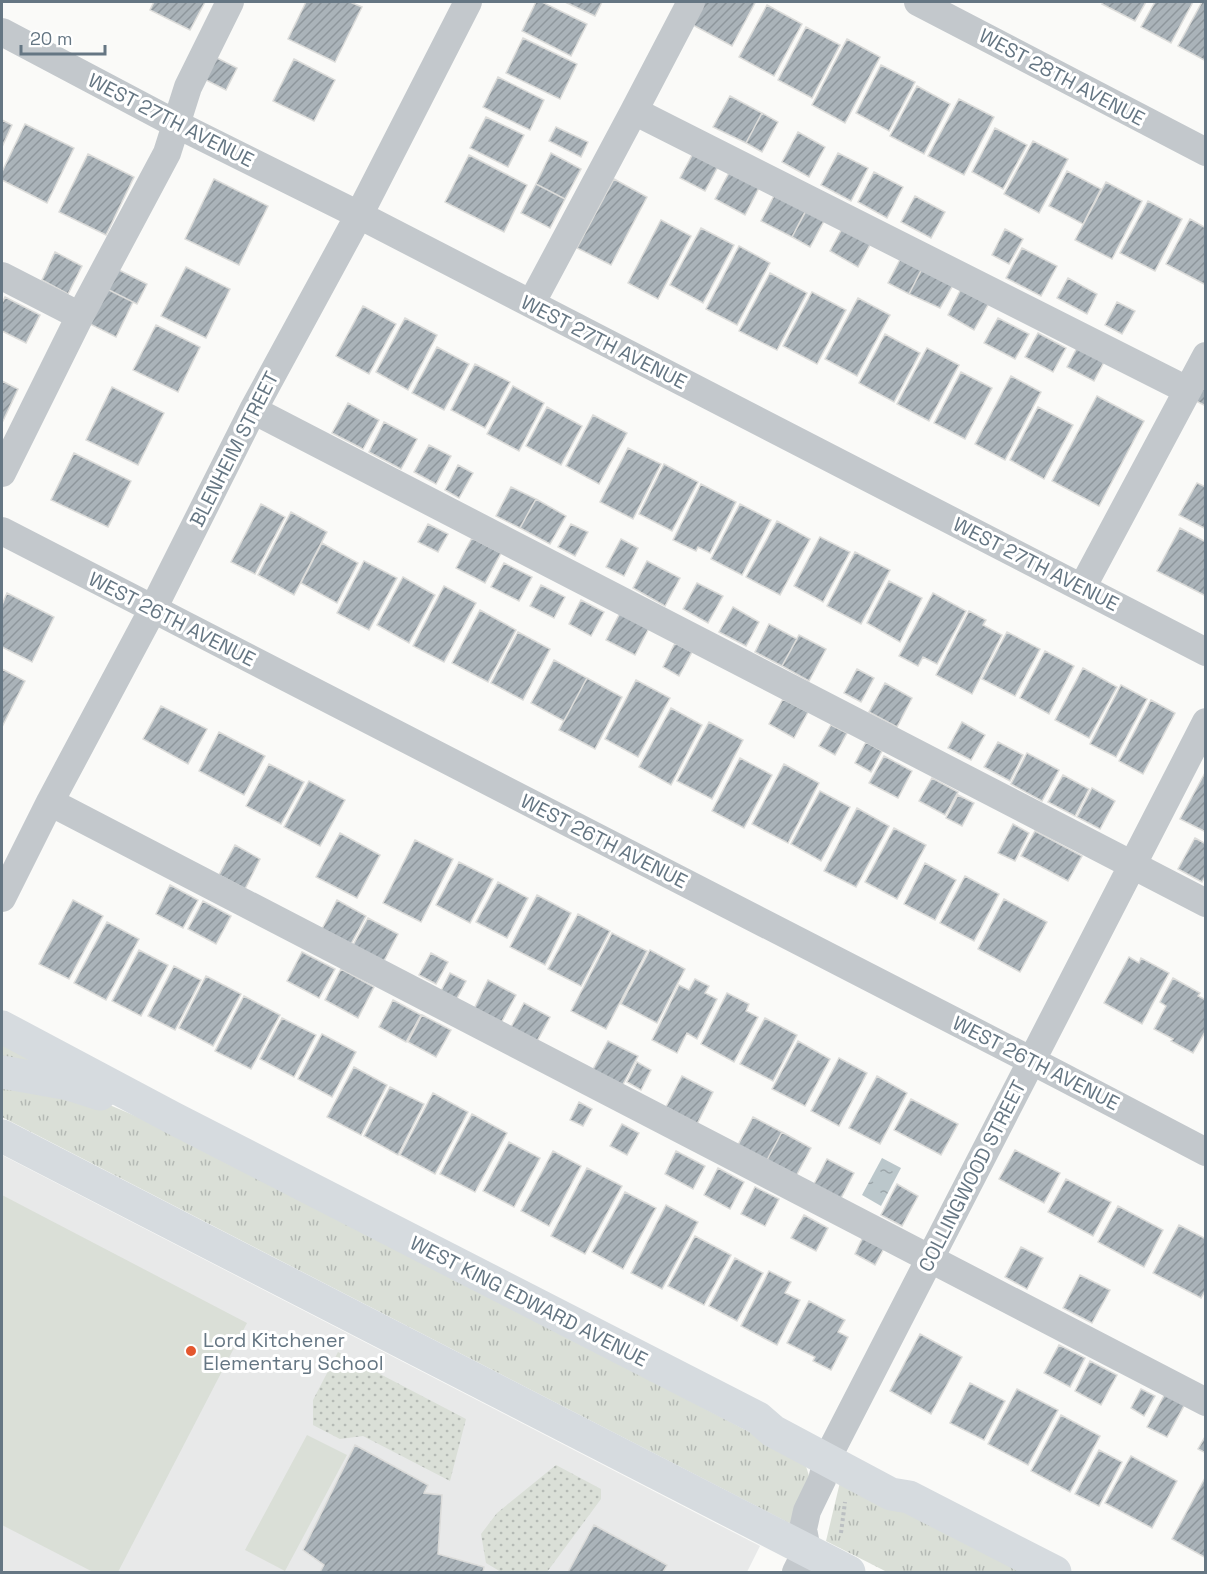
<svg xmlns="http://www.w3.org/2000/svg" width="1207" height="1574" font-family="'Space Grotesk',sans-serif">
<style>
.built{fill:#e8e9e9}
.grass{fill:url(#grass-tufts)}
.park{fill:url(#park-dots)}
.pitch{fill:#dadfd7}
.water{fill:url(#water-ripples)}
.building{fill:url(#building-hatch);stroke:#dcdcda;stroke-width:1.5}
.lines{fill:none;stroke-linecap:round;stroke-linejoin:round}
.path{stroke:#bbbfc2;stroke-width:4;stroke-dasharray:3 3;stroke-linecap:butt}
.minor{stroke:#c3c8cc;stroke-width:28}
.major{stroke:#d6dbdf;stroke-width:33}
.poi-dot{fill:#e4572e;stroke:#fff;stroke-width:2}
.labels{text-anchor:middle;stroke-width:6;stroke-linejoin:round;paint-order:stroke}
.street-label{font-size:20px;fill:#657683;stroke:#fff}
.poi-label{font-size:20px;fill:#657683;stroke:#fff;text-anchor:start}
</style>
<defs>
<pattern id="grass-tufts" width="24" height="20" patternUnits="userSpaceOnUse" patternTransform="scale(1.5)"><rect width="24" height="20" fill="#dadfd7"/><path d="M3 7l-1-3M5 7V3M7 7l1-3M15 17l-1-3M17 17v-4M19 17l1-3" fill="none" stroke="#b4b9b4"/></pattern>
<pattern id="park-dots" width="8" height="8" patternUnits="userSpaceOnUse" patternTransform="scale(1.5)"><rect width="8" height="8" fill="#dadfd7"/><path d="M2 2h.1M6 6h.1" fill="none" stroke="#b4b9b4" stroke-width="1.8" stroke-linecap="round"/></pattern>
<pattern id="water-ripples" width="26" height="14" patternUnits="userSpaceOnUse" patternTransform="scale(1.5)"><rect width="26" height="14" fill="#bbc7cb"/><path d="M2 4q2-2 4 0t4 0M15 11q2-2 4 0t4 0" fill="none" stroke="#9ca6aa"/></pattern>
<pattern id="building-hatch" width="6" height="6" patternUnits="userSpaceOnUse" patternTransform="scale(1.5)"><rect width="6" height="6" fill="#aab3b9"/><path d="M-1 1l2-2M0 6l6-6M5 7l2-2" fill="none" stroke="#8e969c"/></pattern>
</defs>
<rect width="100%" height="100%" fill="#fafaf8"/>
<!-- built -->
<path class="built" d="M2 1155 760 1546 747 1572H6L2 1570Z"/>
<!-- grass -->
<path class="grass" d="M2 1043 45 1066 2 1063Z
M2 1079 84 1094 182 1136 788 1452 805 1463 810 1479 793 1525 2 1117Z
M841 1478 1021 1572H887L826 1541Z"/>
<!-- park -->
<path class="park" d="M338 1352 466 1419 450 1481 363 1436 340 1439 313 1425V1400Z
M556 1465 601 1489V1499L547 1572H501L486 1563 481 1534 497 1513Z"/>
<!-- pitch -->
<path class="pitch" d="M2 1195 247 1323 118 1572H93L2 1525Z
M307 1435 347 1455 285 1571 245 1550Z"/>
<!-- water -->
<path class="water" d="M882 1158 901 1168 881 1206 862 1195Z"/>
<!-- building -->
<path class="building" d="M154 2H205L190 30 150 10Z
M306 2H350L362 7 335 62 288 39Z
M536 2H542L587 24 571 56 522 31Z
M565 2H602L595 16Z
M703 2H752L755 3 732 46 691 24Z
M1104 2H1146L1135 21 1102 4Z
M1155 2H1193L1171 43 1141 27Z
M1202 2H1206V61L1178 46Z
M767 5 802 24 774 76 739 57Z
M806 27 840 45 812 98 778 80Z
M523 38 577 64 560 99 506 73Z
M847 39 880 57 845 123 812 105Z
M215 57 237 68 226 90 204 79Z
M294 59 335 80 314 121 273 101Z
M881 65 915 82 889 131 856 113Z
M498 77 544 100 530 130 483 107Z
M917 86 950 104 924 154 890 136Z
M730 96 762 113 746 143 713 127Z
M959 99 994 117 964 175 928 156Z
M762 113 778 122 762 152 746 143Z
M486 117 524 135 508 167 470 148Z
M2 120 12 125 2 147Z
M25 124 74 148 47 203 2 180V172Z
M556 127 588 142 581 157 549 141Z
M995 128 1027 145 1003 189 972 172Z
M798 132 825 147 809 177 782 162Z
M1033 141 1068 159 1039 213 1004 194Z
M696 148 721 161 705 191 680 178Z
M551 153 581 169 565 199 536 184Z
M838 153 868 168 851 201 821 185Z
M88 154 134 177 106 235 59 212Z
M469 155 527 185 504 232 445 202Z
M731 169 760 186 745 215 715 199Z
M1067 171 1101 189 1083 224 1049 206Z
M874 172 903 187 887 218 858 202Z
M214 179 268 206 239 265 185 239Z
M614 179 647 197 611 265 577 248Z
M1106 182 1142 201 1112 259 1075 240Z
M536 184 565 199 550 228 521 213Z
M776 192 807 208 792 237 761 221Z
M915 196 945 212 931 238 901 222Z
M1148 201 1182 219 1155 271 1120 253Z
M806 211 824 221 810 247 792 237Z
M1190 219 1206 228V285L1166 264Z
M661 220 691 236 658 299 628 283Z
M844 225 872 241 858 267 830 251Z
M701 228 734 245 703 303 670 285Z
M1005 229 1023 239 1009 264 992 255Z
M739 246 770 263 737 325 706 309Z
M1022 248 1057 266 1041 296 1006 278Z
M905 250 926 261 909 294 888 283Z
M55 252 82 266 68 294 42 280Z
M926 261 957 278 940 308 909 294Z
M186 267 230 289 206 338 161 316Z
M117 269 147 284 137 304 107 289Z
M770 273 807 293 777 350 739 331Z
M1068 278 1097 294 1087 314 1057 298Z
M107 289 133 302 116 337 90 324Z
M961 289 989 303 974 330 948 315Z
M812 292 846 310 817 364 783 346Z
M5 297 40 315 26 343 2 331V303Z
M858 298 890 315 857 376 825 359Z
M1117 302 1135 311 1122 334 1105 325Z
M363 306 396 324 369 374 336 356Z
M405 318 437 335 408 390 376 372Z
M998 318 1029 334 1015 359 984 343Z
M156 325 200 347 178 392 133 370Z
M1038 333 1066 348 1053 372 1025 357Z
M885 334 920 353 894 402 859 383Z
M1079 344 1106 358 1094 381 1067 367Z
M437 347 469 364 444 410 412 393Z
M927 348 959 365 929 421 897 404Z
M475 364 510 382 485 428 451 410Z
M961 372 992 388 965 439 934 423Z
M1011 376 1041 392 1005 460 975 444Z
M2 381 18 389 2 423Z
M1196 385 1206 390V406L1190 398Z
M513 386 544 403 519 451 487 434Z
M112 387 164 413 138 465 86 440Z
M1097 396 1144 421 1099 506 1052 481Z
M348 403 379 420 363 449 332 433Z
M547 407 582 426 561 465 526 446Z
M1038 407 1073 425 1044 479 1010 460Z
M593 415 627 433 599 484 566 466Z
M384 422 417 439 401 469 369 452Z
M429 445 451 456 436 484 414 472Z
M628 448 661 464 633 519 600 502Z
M74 453 131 481 108 527 51 500Z
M664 464 698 482 672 531 639 514Z
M458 465 473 473 459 498 445 490Z
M1197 483 1206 487V529L1179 515Z
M701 484 736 502 710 553 698 547 696 551 673 540Z
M511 487 536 499 520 528 496 516Z
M536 499 566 516 550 544 520 528Z
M261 504 285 517 255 574 231 562Z
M740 504 771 520 742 575 711 559Z
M291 512 327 532 294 595 258 575Z
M777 521 810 539 780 595 746 577Z
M428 524 448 534 438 552 418 542Z
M571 524 588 532 575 556 558 547Z
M1180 528 1206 542V596L1157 571Z
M820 537 850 552 823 602 794 586Z
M472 538 501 553 485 583 456 568Z
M621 539 638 548 624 576 606 567Z
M322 543 358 563 337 603 301 583Z
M855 552 890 570 861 624 827 606Z
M364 561 397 578 369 630 337 613Z
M647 561 680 578 665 606 633 588Z
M504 563 532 577 519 601 491 587Z
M403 577 435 595 409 643 377 625Z
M889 581 922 598 900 642 867 623Z
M697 583 723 596 708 623 683 609Z
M541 585 565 597 554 618 530 606Z
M444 586 476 603 444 662 413 646Z
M7 593 54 617 32 662 2 647V605Z
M933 593 966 611 937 664 923 657 918 666 899 656Z
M581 600 604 612 591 636 569 624Z
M733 607 759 622 746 646 719 632Z
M480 610 516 630 488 682 452 663Z
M969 611 986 620 983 625 1002 635 972 694 936 675Z
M620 613 649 628 635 655 606 640Z
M769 624 797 639 782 666 755 652Z
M518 632 550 649 523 700 491 683Z
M1007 632 1040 649 1015 696 982 679Z
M799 635 826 649 809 681 782 666Z
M675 643 692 652 679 676 663 667Z
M1045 651 1074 666 1049 714 1020 698Z
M554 660 587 678 564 721 531 703Z
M1083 668 1117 687 1089 738 1055 720Z
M2 669 25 681 2 727Z
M857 669 874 678 861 702 844 693Z
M587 678 622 697 595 749 559 730Z
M636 680 670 698 638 757 605 739Z
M885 683 912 698 897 727 869 712Z
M1121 685 1147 699 1116 757 1090 744Z
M783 699 808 712 794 738 769 724Z
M1151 700 1175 713 1143 774 1119 761Z
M161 706 207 729 188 764 143 739Z
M671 708 702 725 671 785 639 767Z
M709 722 743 740 712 799 677 781Z
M962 722 985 735 971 760 948 748Z
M831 725 847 733 835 755 819 746Z
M219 732 265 756 244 795 199 771Z
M866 742 882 751 871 772 855 763Z
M998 742 1023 755 1010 781 984 767Z
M1027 753 1059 770 1042 801 1011 784Z
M884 756 912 771 898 798 869 783Z
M740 758 772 775 744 828 712 811Z
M269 764 304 782 281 824 246 806Z
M784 764 819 783 788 843 752 824Z
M1206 771V832L1180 819Z
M1063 775 1089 789 1075 816 1048 802Z
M932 778 958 792 945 815 919 801Z
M309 781 345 800 320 846 284 827Z
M1092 788 1115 801 1100 829 1077 817Z
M820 791 850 807 821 861 791 844Z
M958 795 974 803 962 826 946 818Z
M857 808 889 826 856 887 824 871Z
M1013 824 1029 833 1015 861 998 853Z
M894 828 926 845 897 899 865 882Z
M1035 831 1082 856 1068 881 1021 856Z
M340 833 380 855 357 898 316 877Z
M1195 838 1206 844V875L1202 882 1178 869Z
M415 840 453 859 421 922 383 903Z
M235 845 260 859 245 889 219 875Z
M459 862 493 879 470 923 436 905Z
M925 863 956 880 935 920 904 904Z
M965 876 999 894 974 941 940 923Z
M498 882 528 898 507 938 476 922Z
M170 885 198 900 183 928 156 914Z
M537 895 571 913 545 965 510 947Z
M1004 899 1047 922 1020 972 978 949Z
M73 900 103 916 69 979 39 964Z
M337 900 366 916 351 944 322 929Z
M203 901 231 916 216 944 188 929Z
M578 914 610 931 581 986 548 969Z
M368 918 398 934 383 963 352 947Z
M107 922 139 939 106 1000 74 983Z
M612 933 647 951 606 1029 571 1011Z
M139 950 168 965 141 1016 112 1001Z
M650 950 685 969 657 1023 621 1004Z
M302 952 335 969 319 998 287 981Z
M431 953 448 962 436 984 419 975Z
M1129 957 1139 963 1141 958 1169 973 1142 1024 1104 1003Z
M174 966 201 980 175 1030 148 1016Z
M341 969 374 987 358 1018 325 1000Z
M450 973 466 981 456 1000 441 991Z
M206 976 241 994 213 1046 179 1028Z
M1173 978 1200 993 1198 996 1206 1000V1030L1193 1053 1171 1041 1173 1039 1154 1029 1166 1006 1160 1002Z
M695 979 709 986 705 993 717 999 697 1039 687 1033 677 1053 652 1040 679 985 689 990Z
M488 980 516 995 500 1025 473 1011Z
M727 993 749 1004 746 1011 758 1017 734 1062 701 1044Z
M244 996 280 1015 251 1069 215 1051Z
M393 1000 421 1015 406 1042 379 1027Z
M524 1003 550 1017 536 1043 510 1029Z
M422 1015 451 1030 436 1057 408 1042Z
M282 1018 316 1035 294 1077 260 1059Z
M765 1018 797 1035 773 1081 740 1064Z
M322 1034 356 1052 332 1097 298 1079Z
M608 1041 638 1056 621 1088 591 1073Z
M798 1041 830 1059 805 1106 772 1089Z
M839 1058 867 1073 839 1126 811 1111Z
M637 1062 651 1070 641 1090 627 1082Z
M354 1067 387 1085 361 1135 327 1117Z
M682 1076 713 1092 697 1124 666 1107Z
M877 1076 907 1093 880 1144 849 1128Z
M390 1087 424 1104 398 1155 364 1136Z
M433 1093 468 1112 435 1174 400 1155Z
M911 1099 958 1124 941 1155 894 1130Z
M579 1102 592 1109 583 1126 570 1120Z
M472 1114 507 1133 475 1192 440 1174Z
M753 1117 782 1132 767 1160 738 1145Z
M622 1124 639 1133 627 1155 610 1146Z
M782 1132 811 1148 796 1176 767 1160Z
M509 1142 540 1158 514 1207 483 1191Z
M1015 1150 1060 1173 1044 1203 999 1179Z
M553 1151 581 1166 549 1226 521 1211Z
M676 1151 705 1166 693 1189 665 1174Z
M827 1159 854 1173 840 1200 813 1186Z
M587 1168 622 1186 585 1254 551 1236Z
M718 1168 744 1182 730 1209 704 1195Z
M1066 1179 1111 1202 1093 1236 1048 1212Z
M897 1184 918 1196 902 1226 881 1215Z
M755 1187 779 1199 765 1226 741 1214Z
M625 1192 656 1208 623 1269 592 1252Z
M666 1205 698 1222 662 1289 631 1273Z
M1118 1206 1163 1230 1144 1267 1098 1242Z
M804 1215 828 1228 816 1251 791 1238Z
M1179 1225 1206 1239V1289L1201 1298 1153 1273Z
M695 1236 731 1255 704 1305 668 1286Z
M863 1237 884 1248 875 1265 855 1254Z
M1021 1247 1043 1258 1027 1289 1005 1277Z
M735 1258 763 1273 737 1321 709 1306Z
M769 1271 791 1282 785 1293 800 1300 777 1345 741 1326Z
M1080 1275 1110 1290 1092 1323 1063 1308Z
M809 1301 845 1320 838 1332 848 1337 831 1370 813 1361 815 1357 787 1343Z
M920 1334 962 1357 931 1414 890 1391Z
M1059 1345 1085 1358 1070 1387 1044 1373Z
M1090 1361 1117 1375 1101 1405 1075 1391Z
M970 1383 1005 1401 984 1440 950 1423Z
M1017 1389 1058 1410 1028 1465 988 1444Z
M1141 1389 1155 1396 1144 1416 1131 1408Z
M1166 1392 1186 1402 1167 1437 1147 1427Z
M1061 1415 1100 1436 1070 1492 1031 1471Z
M1206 1435V1453L1198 1449Z
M355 1445 428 1485 424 1493 442 1495 438 1554 484 1567 483 1572H320L324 1565 303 1550Z
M1099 1450 1122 1462 1099 1506 1075 1494Z
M1131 1456 1177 1481 1152 1528 1105 1503Z
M1206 1476V1558L1172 1539Z
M594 1525 667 1565 663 1572H568Z"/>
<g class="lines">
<!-- path -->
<path class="path" d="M841 1533 845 1502"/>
<!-- minor -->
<path class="minor" d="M918 2 1206 152
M2 32 176 124 359 215 1206 652
M634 111 1187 390
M2 276 80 316
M531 304 634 111 691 2
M253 410 1206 903
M2 473 80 316 167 153 188 87 230 2
M2 531 1061 1076 1206 1152
M1082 588 1206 356
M50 802 1206 1402
M2 898 50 802 153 609 253 410 359 215 468 2
M796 1572 807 1550 803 1529 807 1511 822 1480 827 1460 834 1445 1206 722"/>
<!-- major -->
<path class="major" d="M2 1027 173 1118 758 1418 773 1431 891 1494 909 1497 1055 1572
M2 1072 69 1084 100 1094
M2 1136 849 1572"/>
</g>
<!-- markers -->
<circle class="poi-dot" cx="191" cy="1351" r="6"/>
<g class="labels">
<!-- street labels -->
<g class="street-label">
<text transform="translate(1062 77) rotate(28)" y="7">WEST 28TH AVENUE</text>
<text transform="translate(171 120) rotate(27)" y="7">WEST 27TH AVENUE</text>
<text transform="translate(604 342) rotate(27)" y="7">WEST 27TH AVENUE</text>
<text transform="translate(234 449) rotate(-63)" y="7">BLENHEIM STREET</text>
<text transform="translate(1036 564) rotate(27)" y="7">WEST 27TH AVENUE</text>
<text transform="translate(172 619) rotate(27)" y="7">WEST 26TH AVENUE</text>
<text transform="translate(604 841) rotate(27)" y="7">WEST 26TH AVENUE</text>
<text transform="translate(1036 1063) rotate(27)" y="7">WEST 26TH AVENUE</text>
<text transform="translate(972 1176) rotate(-63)" y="7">COLLINGWOOD STREET</text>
<text transform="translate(529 1301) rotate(27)" y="7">WEST KING EDWARD AVENUE</text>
</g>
<!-- poi labels -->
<g class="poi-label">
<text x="203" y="1347">Lord Kitchener<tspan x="203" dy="23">Elementary School</tspan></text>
</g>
</g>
<!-- border -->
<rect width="1207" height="1574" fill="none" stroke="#657683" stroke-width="6"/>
<!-- scale -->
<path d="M21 45v9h84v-9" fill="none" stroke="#657683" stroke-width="3"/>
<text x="30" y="45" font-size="18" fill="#657683" stroke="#ffffff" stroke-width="4.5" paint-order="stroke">20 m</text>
</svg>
